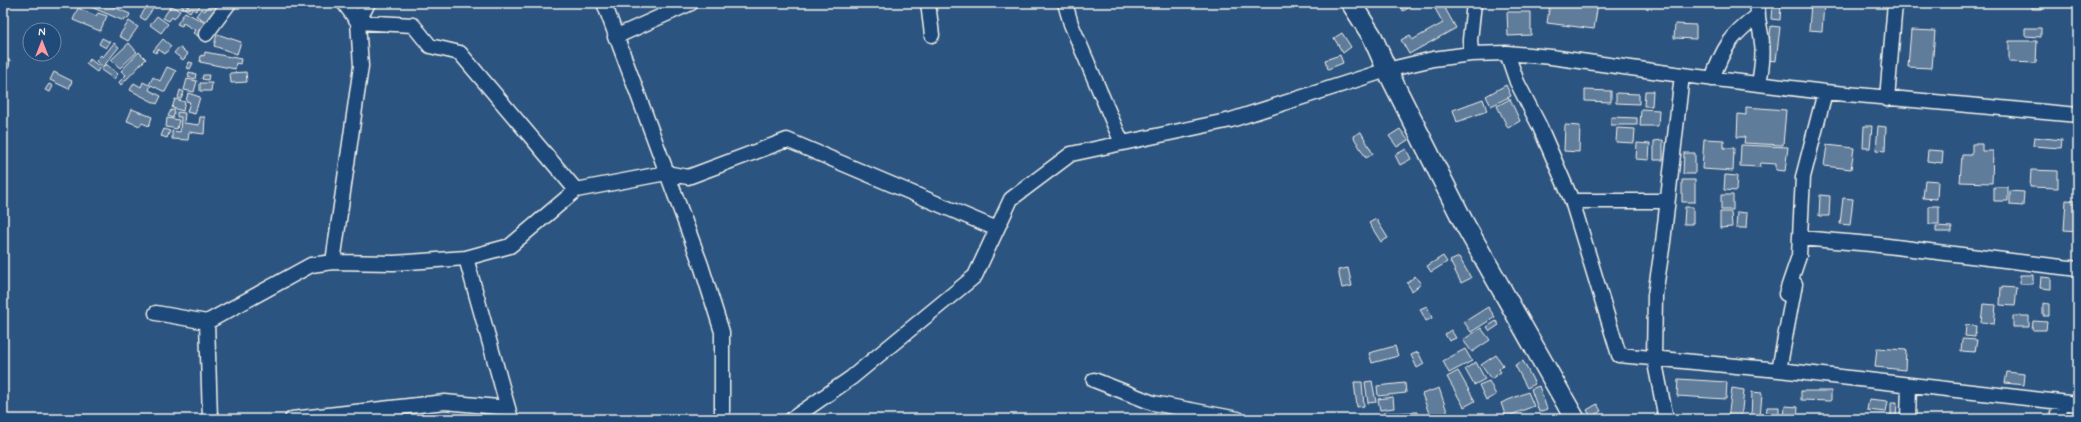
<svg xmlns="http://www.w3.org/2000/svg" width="2081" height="422" font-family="Mynerve,sans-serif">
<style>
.building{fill:#5e7b9a;stroke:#f4f1e8}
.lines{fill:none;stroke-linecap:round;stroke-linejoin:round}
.minor-casing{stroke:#f4f1e8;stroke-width:17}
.secondary-casing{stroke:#f4f1e8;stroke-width:22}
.minor{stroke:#1f4a7a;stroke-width:14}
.secondary{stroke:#1f4a7a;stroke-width:19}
</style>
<rect width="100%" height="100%" fill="#2c5481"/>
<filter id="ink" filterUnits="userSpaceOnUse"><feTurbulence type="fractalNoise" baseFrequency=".025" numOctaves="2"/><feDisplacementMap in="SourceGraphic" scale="8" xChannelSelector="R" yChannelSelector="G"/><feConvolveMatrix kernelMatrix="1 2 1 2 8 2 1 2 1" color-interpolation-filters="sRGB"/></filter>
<g filter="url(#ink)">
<!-- building -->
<path class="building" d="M93 3H104L130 14 128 19 125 18 124 21 91 7Z
M149 3H157L145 20 140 17Z
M190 3H202L196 11 192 9 190 12 181 6 183 4 188 7Z
M210 3H222L209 23 196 16 201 9 205 11Z
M1399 3H1411L1412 6 1403 11Z
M1432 3H1442L1456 28 1409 54 1401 40 1410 35 1412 40 1443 23Z
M1550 3H1598L1594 29 1547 23Z
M1772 3H1781L1780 20 1771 19Z
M1811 3H1824L1822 31 1809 30Z
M2032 3H2042V9H2032Z
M171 6 180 11 174 19 172 17 169 21 163 18Z
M78 8 96 16 98 13 107 16 100 31 73 20Z
M185 12 205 23 198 36 193 33 195 30 183 23 182 26 177 24Z
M1507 12H1531V35L1508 36Z
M157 16 168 24 161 33 150 25Z
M129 21 138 27 128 41 119 36Z
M1675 24 1696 25V39L1674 38Z
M1771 26 1780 27 1776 61 1767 60Z
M2025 28H2041V37L2025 36Z
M1911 30 1935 31 1932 68 1908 67Z
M1342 33 1351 47 1343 53 1334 38Z
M217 34 241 42 237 54 214 46Z
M102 38 110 42 106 48 99 44Z
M163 39 171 46 165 54 158 49 156 53 153 51Z
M2009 41H2037L2036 63 2009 62Z
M114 43 119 47 103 67 96 61 101 55 103 57Z
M129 43 137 52 120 68 111 60Z
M179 47 188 54 183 60 174 53Z
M139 52 146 59 121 85 119 82 126 75 121 71Z
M205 52 241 59 240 64 236 63 235 69 200 62 201 55 204 56Z
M1340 55 1343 63 1328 69 1325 60Z
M90 59 100 67 97 72 86 64Z
M3 60H10L9 67 3 66Z
M189 62 193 63 190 69 187 68Z
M106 64 118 74 114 79 101 70Z
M167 67 176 71 165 92 151 85 149 90 161 96 157 104 130 90 134 83 141 87 143 82 149 85 153 77 160 81Z
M54 72 72 81 69 89 50 80Z
M189 72 196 74 195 79 188 77Z
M246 72 247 82 231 83 230 73Z
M203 75H209L208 80 202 79Z
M187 79 197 81 194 92 184 90Z
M7 81 8 90 3 91V82Z
M200 83H212L211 91H200Z
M49 84 53 86 50 92 45 90Z
M1506 85 1511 96 1491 106 1486 96Z
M180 90 184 92 181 99 178 98Z
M1585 90 1611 91V102L1585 101Z
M1645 91H1653L1652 106H1644Z
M188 93 200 97 195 114 187 112 190 102 186 101Z
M1616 93 1639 94V104L1616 103Z
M175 99 185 102 183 111 172 108Z
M1483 99 1487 111 1457 122 1453 110Z
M1510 99 1520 121 1508 128 1497 106Z
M1746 107 1786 110 1783 145 1744 143 1745 137H1737L1738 114 1746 115Z
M132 109 152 117 149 126 142 123 140 126 127 121Z
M1641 109 1659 110 1658 126H1640Z
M171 110 175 111 173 118 168 116Z
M177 112 185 113 184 123 199 125 200 117H205L204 134 189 132 188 140 172 139V131L180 132 181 117H177Z
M1611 117 1637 118V125H1611Z
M167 118 179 120 177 129 166 127Z
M1565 125 1580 126 1579 152 1564 151Z
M1864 126H1872L1870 148H1863Z
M1878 126 1886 127 1885 151 1876 150Z
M1617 128 1635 129 1634 143 1616 142Z
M164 129 170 131 167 138 161 136Z
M1400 129 1408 140 1397 147 1389 136Z
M1361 132 1373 154 1366 158 1353 136Z
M2034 137 2062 140 2061 148 2033 146Z
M1704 139 1724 140V148H1734L1733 171 1702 169Z
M1663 140V160H1654V141Z
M1637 143 1650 144 1649 160 1636 159Z
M1972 144H1982V151H1993L1992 183 1960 182 1962 155H1972Z
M1741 145 1788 147 1785 171 1776 170V164L1761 163 1760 167 1740 166Z
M1827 145 1854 148 1851 169 1824 166Z
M1406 149 1411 159 1400 165 1395 155Z
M1928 150 1943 151 1942 163 1927 161Z
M1684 153H1695V174H1683Z
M2031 170 2058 171V188L2030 187Z
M1725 175 1737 176 1736 191 1724 190Z
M1682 180H1695V202H1682Z
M1925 180 1938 181 1937 199 1923 198Z
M1994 187H2008V201H1994Z
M2010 191 2024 192 2023 206 2010 205Z
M1721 195H1733V210H1721Z
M1820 195 1830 196 1829 216H1819Z
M1843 198 1853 199 1850 225 1840 224Z
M2066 200 2078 201V231L2064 230Z
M1929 206H1939V224H1929Z
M1685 207H1693V224H1684Z
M1720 212H1731L1732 227 1720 228Z
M1737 212 1747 213 1746 228H1736Z
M1376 219 1388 238 1381 242 1369 223Z
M1936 226 1952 227V232H1936Z
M1443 256 1447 262 1431 272 1427 266Z
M1459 257 1471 278 1461 283 1450 261Z
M1348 268 1352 286 1342 288 1338 270Z
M2020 275H2033V284H2020Z
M1415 276 1421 284 1412 291 1407 283Z
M2041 277 2051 278V289L2040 288Z
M2001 287 2017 288 2015 306 2000 305Z
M2043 303 2049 304V316H2043Z
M1983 304 1996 305 1994 324 1981 323Z
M1427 306 1432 318 1426 321 1420 309Z
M1488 307 1495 317 1471 332 1464 322Z
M2013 316H2029V327H2013Z
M1496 321 1499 325 1490 331 1487 327Z
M2033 321 2047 322 2046 330H2032Z
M1966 325 1976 326 1975 337 1965 336Z
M1481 328 1490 340 1472 352 1463 340Z
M1451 330 1456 338 1449 341 1445 334Z
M1962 339 1977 340 1975 352 1961 351Z
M1395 346 1398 356 1372 363 1369 353Z
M1877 348 1906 350 1905 370 1875 367Z
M1465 349 1472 361 1449 373 1443 361Z
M1418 352 1424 364 1417 368 1411 355Z
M1496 355 1503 365 1499 369 1501 372 1491 379 1481 365Z
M1523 361 1535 384 1527 388 1515 365Z
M1476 362 1485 379 1474 385 1465 369Z
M1458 371 1475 401 1464 407 1447 377Z
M2007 372 2025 374 2024 385 2005 383Z
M1678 379 1727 382 1726 399 1677 396Z
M1372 381 1376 402 1368 403 1365 382Z
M1489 381 1496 395 1486 400 1479 385Z
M1354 382H1362L1364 406 1357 407Z
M1405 383 1406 393 1378 396 1377 386Z
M1539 386 1547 409 1539 412 1531 389Z
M1439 388 1449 417 1431 419 1422 394Z
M1732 388 1744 390 1741 419H1728Z
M1801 391H1831V401L1801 400Z
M1528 392 1534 406 1506 417 1501 403Z
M1752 392 1762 393 1760 419H1751Z
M1393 397 1394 408 1380 410 1378 399Z
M1869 399 1888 401 1886 412 1867 410Z
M1891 402H1897L1896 418 1891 417Z
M1597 404 1601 411 1591 417 1587 410Z
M1785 406 1798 407 1797 419H1784Z
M1767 407H1779V417H1766Z
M1417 412V419H1384L1383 413Z"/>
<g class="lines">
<defs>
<path id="minor" d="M344 3 358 22
M604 3 701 265 722 332V419
M928 3 932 35
M1065 3 1071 24 1122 143
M1758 3C1756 21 1761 27 1762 43 1764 57 1761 71 1759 84
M358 22 413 25 430 46 460 53 576 190
M206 34 229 3
M615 37 691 3
M1507 53 1517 82 1539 125 1572 201 1619 355 1779 370 2078 404
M1471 54 1470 40 1474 3
M1712 79C1723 49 1730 36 1756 17
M1887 99 1895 3
M1572 201H1666
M1800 238 1871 244 2078 269
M466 258 511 419
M333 262 361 66 358 22 368 3
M1786 294 1799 256 1803 177 1825 92
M156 313 207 322 311 265 333 262 394 263 466 258 510 246 576 190 666 173 688 177 787 140 997 229
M207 322 210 419
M1779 370 1795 284
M1094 380 1153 403 1238 419
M292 419 445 402 508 408
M792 419 851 378 975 276 1011 199 1071 154 1231 120 1387 70 1433 59 1471 54 1507 53 1551 57 1682 75 1825 92 2078 115
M1666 419 1654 358 1655 295 1663 242 1682 75
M1908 419 1909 386
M2057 419 2060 402"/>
<path id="secondary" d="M1351 3 1372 36 1387 70 1464 223 1575 419"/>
</defs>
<!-- minor casing -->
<use href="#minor" class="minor-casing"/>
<!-- secondary casing -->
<use href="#secondary" class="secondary-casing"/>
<!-- minor -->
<use href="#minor" class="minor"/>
<!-- secondary -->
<use href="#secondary" class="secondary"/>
</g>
</g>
<!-- margin -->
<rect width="2081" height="422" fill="none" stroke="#1f4a7a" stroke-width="16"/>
<rect x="8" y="8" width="2065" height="406" fill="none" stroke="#f4f1e8" stroke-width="1.5" filter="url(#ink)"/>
<!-- north arrow -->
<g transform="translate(42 42)"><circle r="19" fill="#1f4a7a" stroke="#748da6"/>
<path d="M0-3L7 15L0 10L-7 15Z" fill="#ff9aa2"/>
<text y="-6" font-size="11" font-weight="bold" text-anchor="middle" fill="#f4f1e8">N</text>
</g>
</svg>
